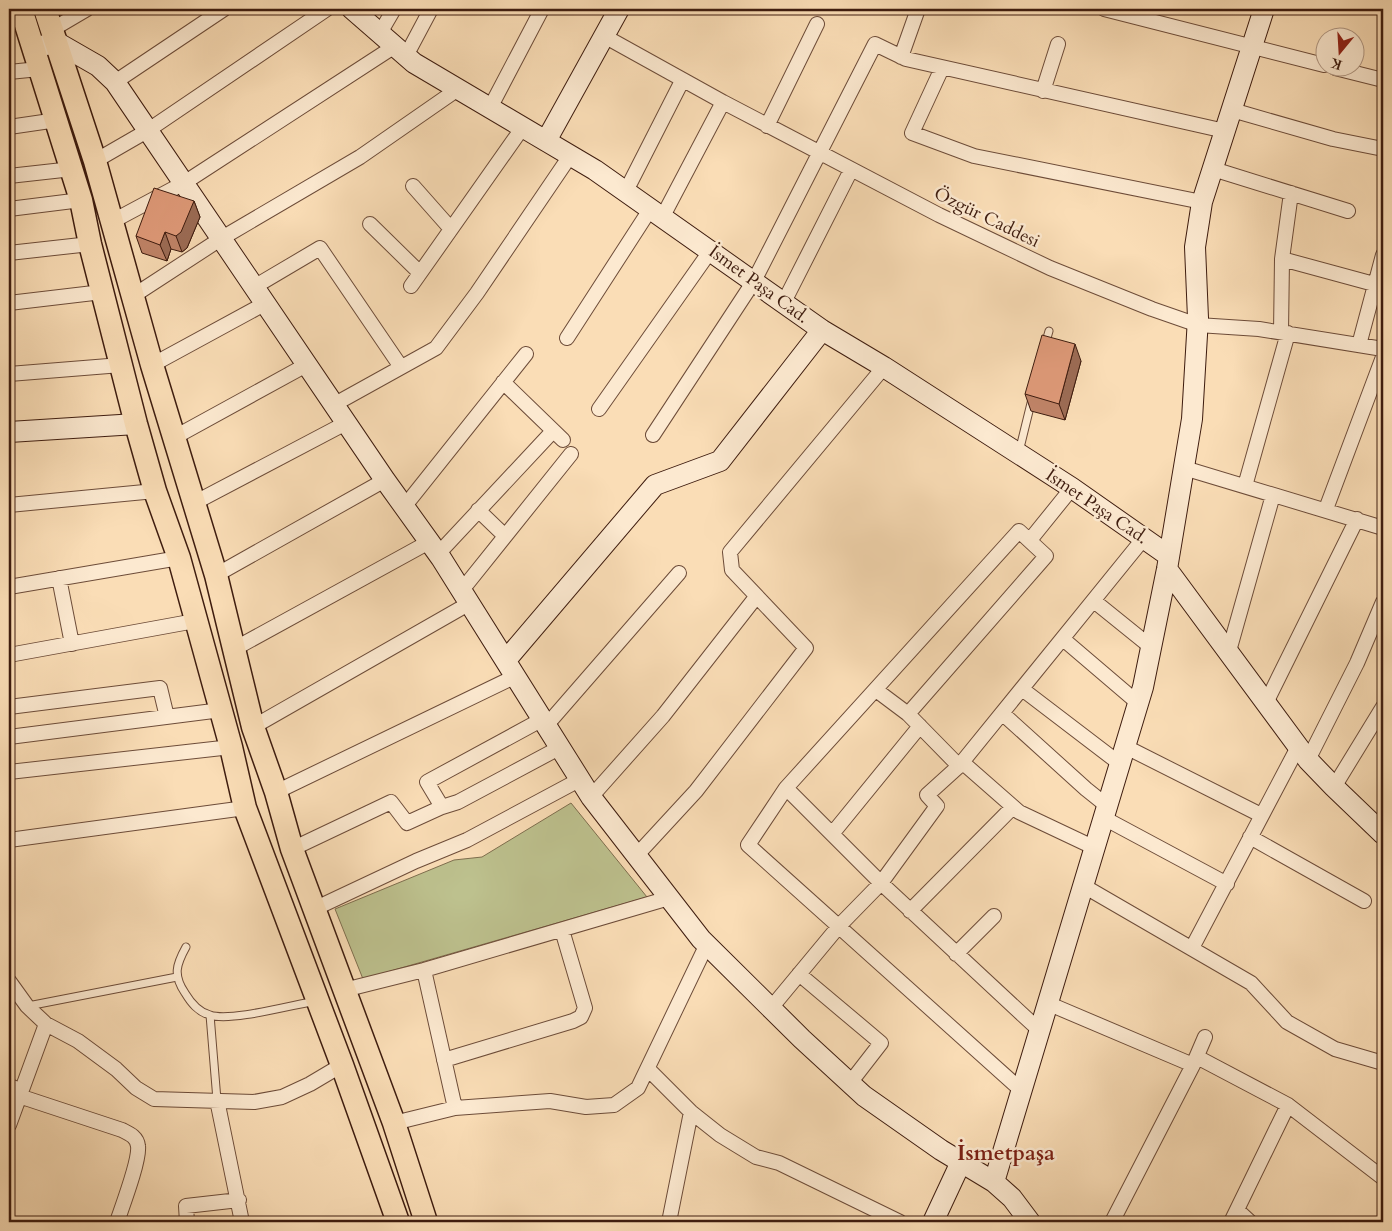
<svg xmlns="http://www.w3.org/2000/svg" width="1392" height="1231" font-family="Cardo,serif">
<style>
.green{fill:#bdc18e;stroke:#7e6e4e}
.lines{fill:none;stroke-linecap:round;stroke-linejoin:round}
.lane-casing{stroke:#6d4c39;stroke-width:9}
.street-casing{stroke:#6d4c39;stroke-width:16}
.secondary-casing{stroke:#3e1c0f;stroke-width:22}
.primary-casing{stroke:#3e1c0f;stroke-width:25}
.lane{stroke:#fce9d0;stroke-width:7}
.street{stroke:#fce9d0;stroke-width:14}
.secondary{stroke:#fce9d0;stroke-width:20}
.primary{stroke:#faddb6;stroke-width:22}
.wall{fill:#c08468;stroke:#3e1c0f}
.shaded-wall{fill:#9c6c55;stroke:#3e1c0f}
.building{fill:#df9a79;stroke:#3e1c0f}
.labels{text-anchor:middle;stroke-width:5;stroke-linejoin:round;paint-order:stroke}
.street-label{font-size:18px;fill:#3e1c0f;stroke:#fce9d0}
.district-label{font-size:22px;font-weight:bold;fill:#7a1f14;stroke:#fce9d0}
</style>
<rect width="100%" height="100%" fill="#faddb6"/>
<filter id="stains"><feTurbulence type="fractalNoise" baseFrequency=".004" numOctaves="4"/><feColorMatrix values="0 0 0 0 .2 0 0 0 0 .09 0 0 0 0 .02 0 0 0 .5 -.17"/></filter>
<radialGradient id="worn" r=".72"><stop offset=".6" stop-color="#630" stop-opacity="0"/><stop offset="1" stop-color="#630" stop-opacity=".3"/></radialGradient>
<!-- green -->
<path class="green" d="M571 803 647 897 363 979 335 909 454 860 482 857Z"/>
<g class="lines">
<defs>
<path id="lane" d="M1045 345 1049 331
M1019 452 1032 399
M186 947C176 965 173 975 185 993 191 1003 198 1012 210 1015 230 1022 292 1005 316 1001
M28 1006 177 977
M210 1015 217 1100
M9 1082 22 1087"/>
<path id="street" d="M1104 9 1324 65
M53 29 87 9
M380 33 394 9
M604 36 723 102 939 215 1050 268 1152 309 1198 325 1259 329 1383 349
M406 56 431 9
M901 57 918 9
M942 68 912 133 974 156 1202 202
M1335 68 1383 80
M9 72 39 69
M115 82 224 9
M1043 91 1058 44
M490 108 542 9
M1232 110 1333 139 1383 149
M767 126 817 24
M9 127 57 120
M95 161 147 131 327 9
M1213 169 1348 211
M9 176 72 169
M413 186 451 229
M626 191 682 81
M9 209 81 200
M663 216 723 102
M113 221 184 183 395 46
M370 224 420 273
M9 253 90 244
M1282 259 1374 284
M411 286 523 127
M254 287 320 248 401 367
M133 296 222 238 360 157 458 89
M784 302 851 170
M9 303 102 292
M1281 332 1282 259 1291 193
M567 338 651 208
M1359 345 1383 255
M152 365 266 303
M9 374 121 365
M503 382 563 440
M335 404 436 348 477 293 570 156
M599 409 711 250
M653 435 754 281 875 44 906 59 1225 131
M175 437 308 364
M1184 468 1383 528
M1245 486 1288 333
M194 503 346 423
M9 505 155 491
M404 507 526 354
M1326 509 1383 357
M478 510 505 536
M1030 540 1072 488
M438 554 553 431
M216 575 385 480
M59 578 72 644
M9 587 179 558
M462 590 571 454
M1094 601 1151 647
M1063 639 1138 703
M234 649 429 542
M1229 651 1273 495
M9 655 195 621
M1022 689 1119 763
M876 690 908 714 959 766
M1266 703 1357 519
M9 707 160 688 167 717
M1002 713 1086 789 1106 805
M908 714 1046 556 1019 531 786 788 748 845 1021 1090
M253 727 470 603
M545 727 679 573
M9 737 221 710
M1124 746 1261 815
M1308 760 1357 663 1383 602
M962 762 1019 812 1093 847
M9 772 231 747
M1334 787 1383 707
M786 788 881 883 1039 1030
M276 792 514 677
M591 797 663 716 756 597
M442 807 458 802 559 748
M1102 817 1227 884
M832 834 920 726
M1250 837 1364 901
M9 840 245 808
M292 849 391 802 407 823 442 807 427 782 541 720
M636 856 696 791 806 648 732 570 730 552 884 367
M1082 885 1251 983 1287 1022 1335 1049 1383 1063
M314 909 416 861 467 840 579 780
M910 911 1013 807
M1192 948 1298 747
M956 954 994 916
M424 970 455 1108
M799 974 881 1043 850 1083
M9 981 27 1006 46 1024 78 1041 116 1069 136 1088 154 1099 254 1102 282 1097 310 1084 342 1065
M344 990 424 970 669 898
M1047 1003 1193 1065
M771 1008 839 926 881 883 937 806 927 795 959 766 1144 538
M1197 1057 1288 1105 1383 1178
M444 1060 573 1021 581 1017 585 1008 562 930
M649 1070 691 1112 720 1135 756 1157 779 1163 900 1222
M19 1096 122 1130C130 1134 137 1137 138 1146 140 1160 122 1207 117 1222
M217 1100 242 1222
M394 1123 455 1108 550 1101 586 1107 614 1105 638 1088 707 944
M9 1125 46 1024
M1237 1210 1250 1222
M187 1222 186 1206 239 1200
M669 1222 691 1112
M1112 1222 1193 1065 1205 1037
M1231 1222 1288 1105"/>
<path id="secondary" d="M352 9 414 63 595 170 822 330 884 367 1072 488 1169 556
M45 45 58 43 98 66 115 82 385 480 441 558 591 797 701 939 802 1039 864 1096 941 1150 994 1182 1012 1198 1030 1222
M546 141 619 9
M9 432 136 424
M1167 569 1308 760 1334 787 1383 834
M506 660 655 485 720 461 822 330
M994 1182 1143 687 1167 569 1192 419 1198 318 1195 247 1202 202 1264 9
M933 1222 961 1162"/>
<path id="primary" d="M21 9 81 200 90 244 136 424 155 491 179 558 231 747 245 808 342 1065 398 1222
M45 9 95 161 152 365 216 575 253 727 276 792 292 849 394 1123 426 1222"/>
</defs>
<!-- lane casing -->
<use href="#lane" class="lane-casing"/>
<!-- street casing -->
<use href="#street" class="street-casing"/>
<!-- secondary casing -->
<use href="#secondary" class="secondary-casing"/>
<!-- primary casing -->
<use href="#primary" class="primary-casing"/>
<!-- lane -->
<use href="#lane" class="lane"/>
<!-- street -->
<use href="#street" class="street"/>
<!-- secondary -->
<use href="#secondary" class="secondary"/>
<!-- primary -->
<use href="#primary" class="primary"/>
</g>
<!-- wall -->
<path class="wall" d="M194 201 200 217 187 248 182 252 171 249 167 261 142 253 136 236Z
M1081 361 1065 420 1031 411 1025 394Z"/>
<!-- shaded-wall -->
<path class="shaded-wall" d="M194 201 200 217 187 248 182 252 176 236Z
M165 232 171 249 167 261 160 245Z
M1075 344 1081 361 1065 420 1059 404Z"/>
<!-- building -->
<path class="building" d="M154 188 194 201 181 232 176 236 165 232 160 245 136 236Z
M1042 335 1075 344 1059 404 1025 394Z"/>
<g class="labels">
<!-- street labels -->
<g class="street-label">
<text transform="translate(987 217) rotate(26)" y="6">Özgür Caddesi</text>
<text transform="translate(759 284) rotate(36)" y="6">İsmet Paşa Cad.</text>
<text transform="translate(1097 506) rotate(34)" y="6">İsmet Paşa Cad.</text>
</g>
<!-- district labels -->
<g class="district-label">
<text x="1006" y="1160">İsmetpaşa</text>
</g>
</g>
<!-- margin -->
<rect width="1392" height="1231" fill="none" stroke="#faddb6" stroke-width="30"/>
<rect x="10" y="10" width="1372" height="1211" fill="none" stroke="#3e1c0f" stroke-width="2.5"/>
<rect x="15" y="15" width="1362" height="1201" fill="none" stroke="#3e1c0f"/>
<!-- north arrow -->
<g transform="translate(1340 52) rotate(198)"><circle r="24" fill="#fce9d0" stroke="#b09783"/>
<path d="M0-4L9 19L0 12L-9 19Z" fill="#8f2418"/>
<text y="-8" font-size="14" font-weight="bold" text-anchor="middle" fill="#3e1c0f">K</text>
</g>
<rect width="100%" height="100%" filter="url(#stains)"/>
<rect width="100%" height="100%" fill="url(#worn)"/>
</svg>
